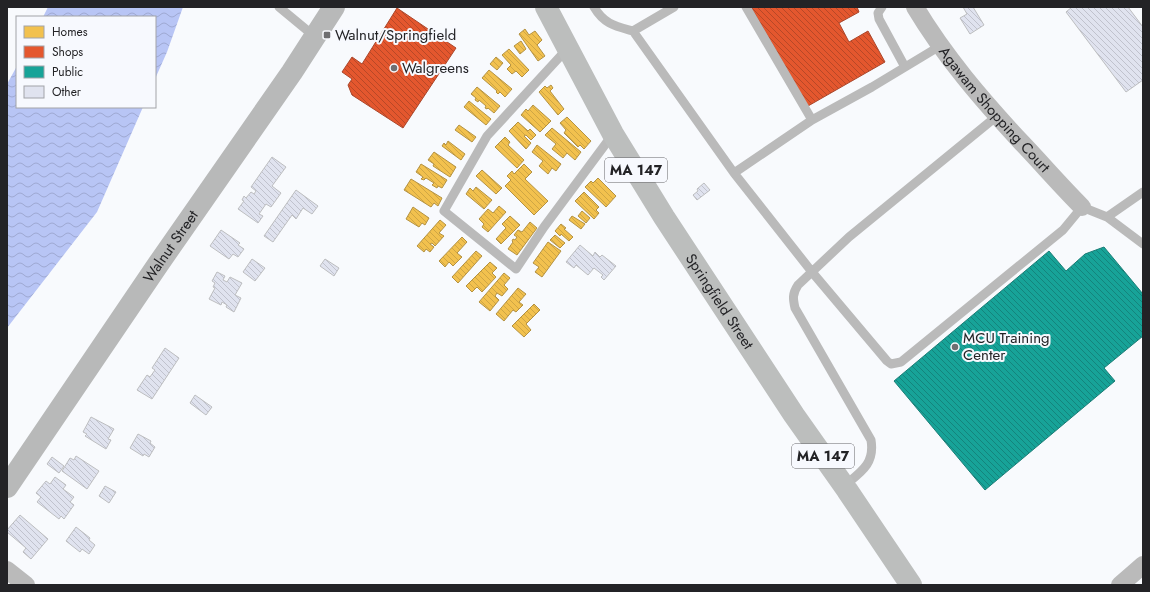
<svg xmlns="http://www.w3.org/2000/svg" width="1150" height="592" font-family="Jost,sans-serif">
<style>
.water{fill:url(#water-waves)}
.homes{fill:url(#homes-back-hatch);stroke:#b49242}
.shops{fill:url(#shops-back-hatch);stroke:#aa472c}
.public{fill:url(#public-back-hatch);stroke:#1b7d76}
.building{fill:url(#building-back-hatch);stroke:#bdbec0}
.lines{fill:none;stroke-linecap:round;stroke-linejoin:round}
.service{stroke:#bababa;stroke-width:9}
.minor{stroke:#bababa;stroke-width:18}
.secondary{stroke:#b8b9b9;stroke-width:22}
.primary{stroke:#bcbebd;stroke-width:22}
.poi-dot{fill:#6e6e71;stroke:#f7f9fe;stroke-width:1.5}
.labels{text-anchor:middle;stroke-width:4;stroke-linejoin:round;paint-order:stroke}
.shield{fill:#f7f9fe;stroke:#636367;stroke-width:1}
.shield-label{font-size:14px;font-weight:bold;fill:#232326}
.poi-label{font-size:15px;fill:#232326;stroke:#f7f9fe;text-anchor:start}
.street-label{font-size:15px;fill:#232326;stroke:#f7f9fe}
</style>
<defs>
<pattern id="water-waves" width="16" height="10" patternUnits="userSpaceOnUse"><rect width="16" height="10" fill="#b8c5f5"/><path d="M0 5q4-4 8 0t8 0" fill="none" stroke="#9ea9d2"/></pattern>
<pattern id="homes-back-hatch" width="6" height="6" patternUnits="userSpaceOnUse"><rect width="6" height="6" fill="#f2c14e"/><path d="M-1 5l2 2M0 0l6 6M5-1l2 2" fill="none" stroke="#cfa644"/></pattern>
<pattern id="shops-back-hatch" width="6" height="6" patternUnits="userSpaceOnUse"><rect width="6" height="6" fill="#e4572e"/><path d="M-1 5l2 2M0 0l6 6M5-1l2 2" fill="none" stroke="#b84827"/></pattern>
<pattern id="public-back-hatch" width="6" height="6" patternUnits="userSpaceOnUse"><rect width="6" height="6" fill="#17a398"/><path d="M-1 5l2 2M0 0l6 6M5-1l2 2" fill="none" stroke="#14847c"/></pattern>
<pattern id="building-back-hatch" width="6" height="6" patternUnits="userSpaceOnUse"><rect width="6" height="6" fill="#e0e3ef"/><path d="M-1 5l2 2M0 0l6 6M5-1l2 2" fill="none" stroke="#c0c2cd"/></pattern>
</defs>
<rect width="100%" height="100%" fill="#f8fafd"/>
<!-- water -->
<path class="water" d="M48 7H183L167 52 155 79V17H43Z
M17 66V107H143L97 212 7 328V84Z"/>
<!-- homes -->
<path class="homes" d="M525 29 529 35 535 31 542 40 537 45 545 56 538 61 519 34Z
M521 41 526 49 520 54 514 46Z
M509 49 529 70 522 77 516 71 512 74 507 69 511 65 502 55Z
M496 57 503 63 497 70 490 64Z
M489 70 512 89 505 97 500 92 498 94 496 92 497 91 482 78Z
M551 85 553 88 550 91 564 109 558 115 539 92 545 86 547 88Z
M477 87 500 106 494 113 488 108 487 109 485 108 486 106 479 100 478 102 475 100 476 98 471 94Z
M469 101 491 119 486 125 464 107Z
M533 105 551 121 540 132 521 115 526 109 528 111Z
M567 117 591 141 584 149 580 145 578 147 564 133 566 130 560 123Z
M518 122 528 131 530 129 536 135 531 140 526 135 524 136 531 143 526 149 509 131Z
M459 125 476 137 472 142 455 130Z
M552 128 581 152 575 160 567 153 563 158 552 149 556 144 545 135Z
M505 137 510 142 508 145 524 160 517 168 495 147Z
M448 141 465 154 461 160 442 146 444 143 446 145Z
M537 145 561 164 556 171 552 168 548 174 539 166 543 161 532 152Z
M434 152 456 167 450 177 433 166 434 164 428 160Z
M421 164 447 180 442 188 438 186 437 188 432 185 434 183 426 178 424 180 421 179 423 177 416 172Z
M524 164 532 172 525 179 548 201 534 215 505 186 511 180 507 176 512 171 514 174Z
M482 170 502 188 496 194 476 176Z
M598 178 616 196 606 207 585 187 591 181 593 183Z
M411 179 442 198 438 206 434 203 431 207 404 190Z
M476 187 492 200 484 209 466 194 470 188 473 191Z
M584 192 599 207 596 210 599 213 594 219 575 201Z
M499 206 506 212 488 232 482 227 484 224 479 219 488 209 493 213Z
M413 207 429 218 425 225 422 223 419 227 406 219Z
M582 211 590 218 586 223 578 216Z
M510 216 520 225 501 244 496 239 506 228 502 224Z
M572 216 585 224 581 229 569 220Z
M440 220 446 225 439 233 444 236 435 246 432 243 430 244 434 247 430 252 426 249 424 252 417 246Z
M530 222 537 228 517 255 508 249 513 242 512 241 513 239 515 240 517 237 514 235 518 230 522 232Z
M561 224 566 228 564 229 573 237 569 241 561 234 560 236 555 231Z
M555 235 565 243 560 248 550 240Z
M462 237 467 242 457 253 462 257 453 266 449 262 445 267 439 261Z
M548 242 561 251 542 277 535 272 539 267 533 263Z
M476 251 482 256 458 283 452 277Z
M490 262 497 268 492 273 496 277 482 292 477 287 472 292 466 286Z
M504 273 510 278 504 285 508 289 502 296 497 293 495 296 499 300 490 311 479 302Z
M518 288 526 294 519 302 523 305 516 312 513 310 504 321 496 314Z
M534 304 540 310 526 324 531 330 524 337 512 326Z"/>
<!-- shops -->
<path class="shops" d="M751 7H857L859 12 839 23 849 42 868 31 885 62 808 106Z
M397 8 456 48 403 128 352 95 348 85 352 79 342 72 352 57 362 64Z"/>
<!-- public -->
<path class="public" d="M1104 247 1143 294V336L1104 368 1115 381 985 490 894 381 1049 251 1066 271 1085 254Z"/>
<!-- building -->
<path class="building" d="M963 7H973L984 25 970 34 960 18 967 14Z
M1072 7H1128L1143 27V80L1126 92 1066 12Z
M272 157 286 167 272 186 281 193 271 207 266 204 259 214 263 216 258 223 238 209 244 201 242 200 244 196 246 198 251 192 254 194 256 191 251 187Z
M704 183 710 190 697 200 693 195 698 191 697 189Z
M296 190 318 206 312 214 303 208 296 219 292 215 273 242 264 236Z
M221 230 240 243 238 245 244 249 238 257 233 254 229 259 210 246Z
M580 245 593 256 595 252 600 257 602 255 616 266 604 280 601 277 603 275 594 268 588 275 576 265 574 268 566 262Z
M252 259 265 268 255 281 243 272Z
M325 259 339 268 334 276 320 266Z
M217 272 225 276 223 280 227 282 230 277 242 283 235 295 241 298 234 312 226 307 227 305 222 302 221 305 209 299 215 288 213 287 215 283 212 281Z
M165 348 179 358 152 399 137 390 147 375 150 377 155 370 152 368Z
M195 395 212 407 206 415 190 403Z
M91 417 114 429 108 439 111 440 106 449 85 436 87 434 83 432Z
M138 434 151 441 150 443 155 447 149 457 144 454 143 456 130 448Z
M76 456 99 471 87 489 62 471 70 458 74 460Z
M52 457 64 466 59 473 47 464Z
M55 477 66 485 63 489 74 497 70 502 74 505 64 519 61 516 59 519 37 502 41 497 36 493 46 481 50 484Z
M105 486 116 492 109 503 99 496Z
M20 515 48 539 31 559 23 552 26 548 7 532V530Z
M76 527 90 538 89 540 95 545 89 554 82 549 80 552 66 541Z"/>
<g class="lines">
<!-- service -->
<path class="service" d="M279 7 314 36
M594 7C604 24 615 26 633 31
M674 7 633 31 734 173 812 272 887 361 891 364 901 362 1063 230 1082 207 1107 217 1143 244
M746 7 812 120
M882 7 878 13 879 19 905 67
M567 49 487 136 444 211 516 269 544 227 613 134
M734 173 812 120 872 87 940 46
M1107 217 1143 192
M844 486C861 472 875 464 871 440L795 308C793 299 792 294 798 285L849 237 997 116"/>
<!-- minor -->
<g class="minor">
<path id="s1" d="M915 7C945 57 982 100 1022 143 1042 164 1061 186 1082 207"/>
<path d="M7 570 26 585"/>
<path d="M1120 585 1143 565"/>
</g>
<!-- secondary -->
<path class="secondary" id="s2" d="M7 487 159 263 292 72 334 7"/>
<!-- primary -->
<path class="primary" id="s3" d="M546 7 613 134 664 217 794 415 847 490 911 585"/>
</g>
<!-- markers -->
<g class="poi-dot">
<rect x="323" y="31" width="8" height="8" rx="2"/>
<circle cx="394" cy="68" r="4"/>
<circle cx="955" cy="347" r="4"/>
</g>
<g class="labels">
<!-- shield labels -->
<g class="shield">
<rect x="605" y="158" width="62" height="24" rx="3"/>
<rect x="792" y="444" width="62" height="24" rx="3"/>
</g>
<g class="shield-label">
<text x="636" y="175">MA 147</text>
<text x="823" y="461">MA 147</text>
</g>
<!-- poi labels -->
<g class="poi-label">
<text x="335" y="40">Walnut/Springfield</text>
<text x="402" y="73">Walgreens</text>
<text x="963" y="343">MCU Training<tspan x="963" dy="17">Center</tspan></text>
</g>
<!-- street labels -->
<g class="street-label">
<text dy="5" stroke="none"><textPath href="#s1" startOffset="130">Agawam Shopping Court</textPath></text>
<text dy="5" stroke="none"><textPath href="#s2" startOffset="291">Walnut Street</textPath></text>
<text dy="5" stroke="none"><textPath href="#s3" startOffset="342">Springfield Street</textPath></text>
</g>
</g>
<!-- border -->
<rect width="1150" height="592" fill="none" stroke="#232326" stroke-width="16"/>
<!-- legend -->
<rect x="16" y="16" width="140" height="92" fill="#f7f9fe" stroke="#a2a3a8"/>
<rect x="24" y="26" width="20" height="12" fill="#f2c14e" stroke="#a2a3a8"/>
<text x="52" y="36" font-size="12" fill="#232326">Homes</text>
<rect x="24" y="46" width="20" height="12" fill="#e4572e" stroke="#a2a3a8"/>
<text x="52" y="56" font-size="12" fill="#232326">Shops</text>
<rect x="24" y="66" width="20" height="12" fill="#17a398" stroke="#a2a3a8"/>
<text x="52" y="76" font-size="12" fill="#232326">Public</text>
<rect x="24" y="86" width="20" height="12" fill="#e0e3ef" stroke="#a2a3a8"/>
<text x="52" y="96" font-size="12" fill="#232326">Other</text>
</svg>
